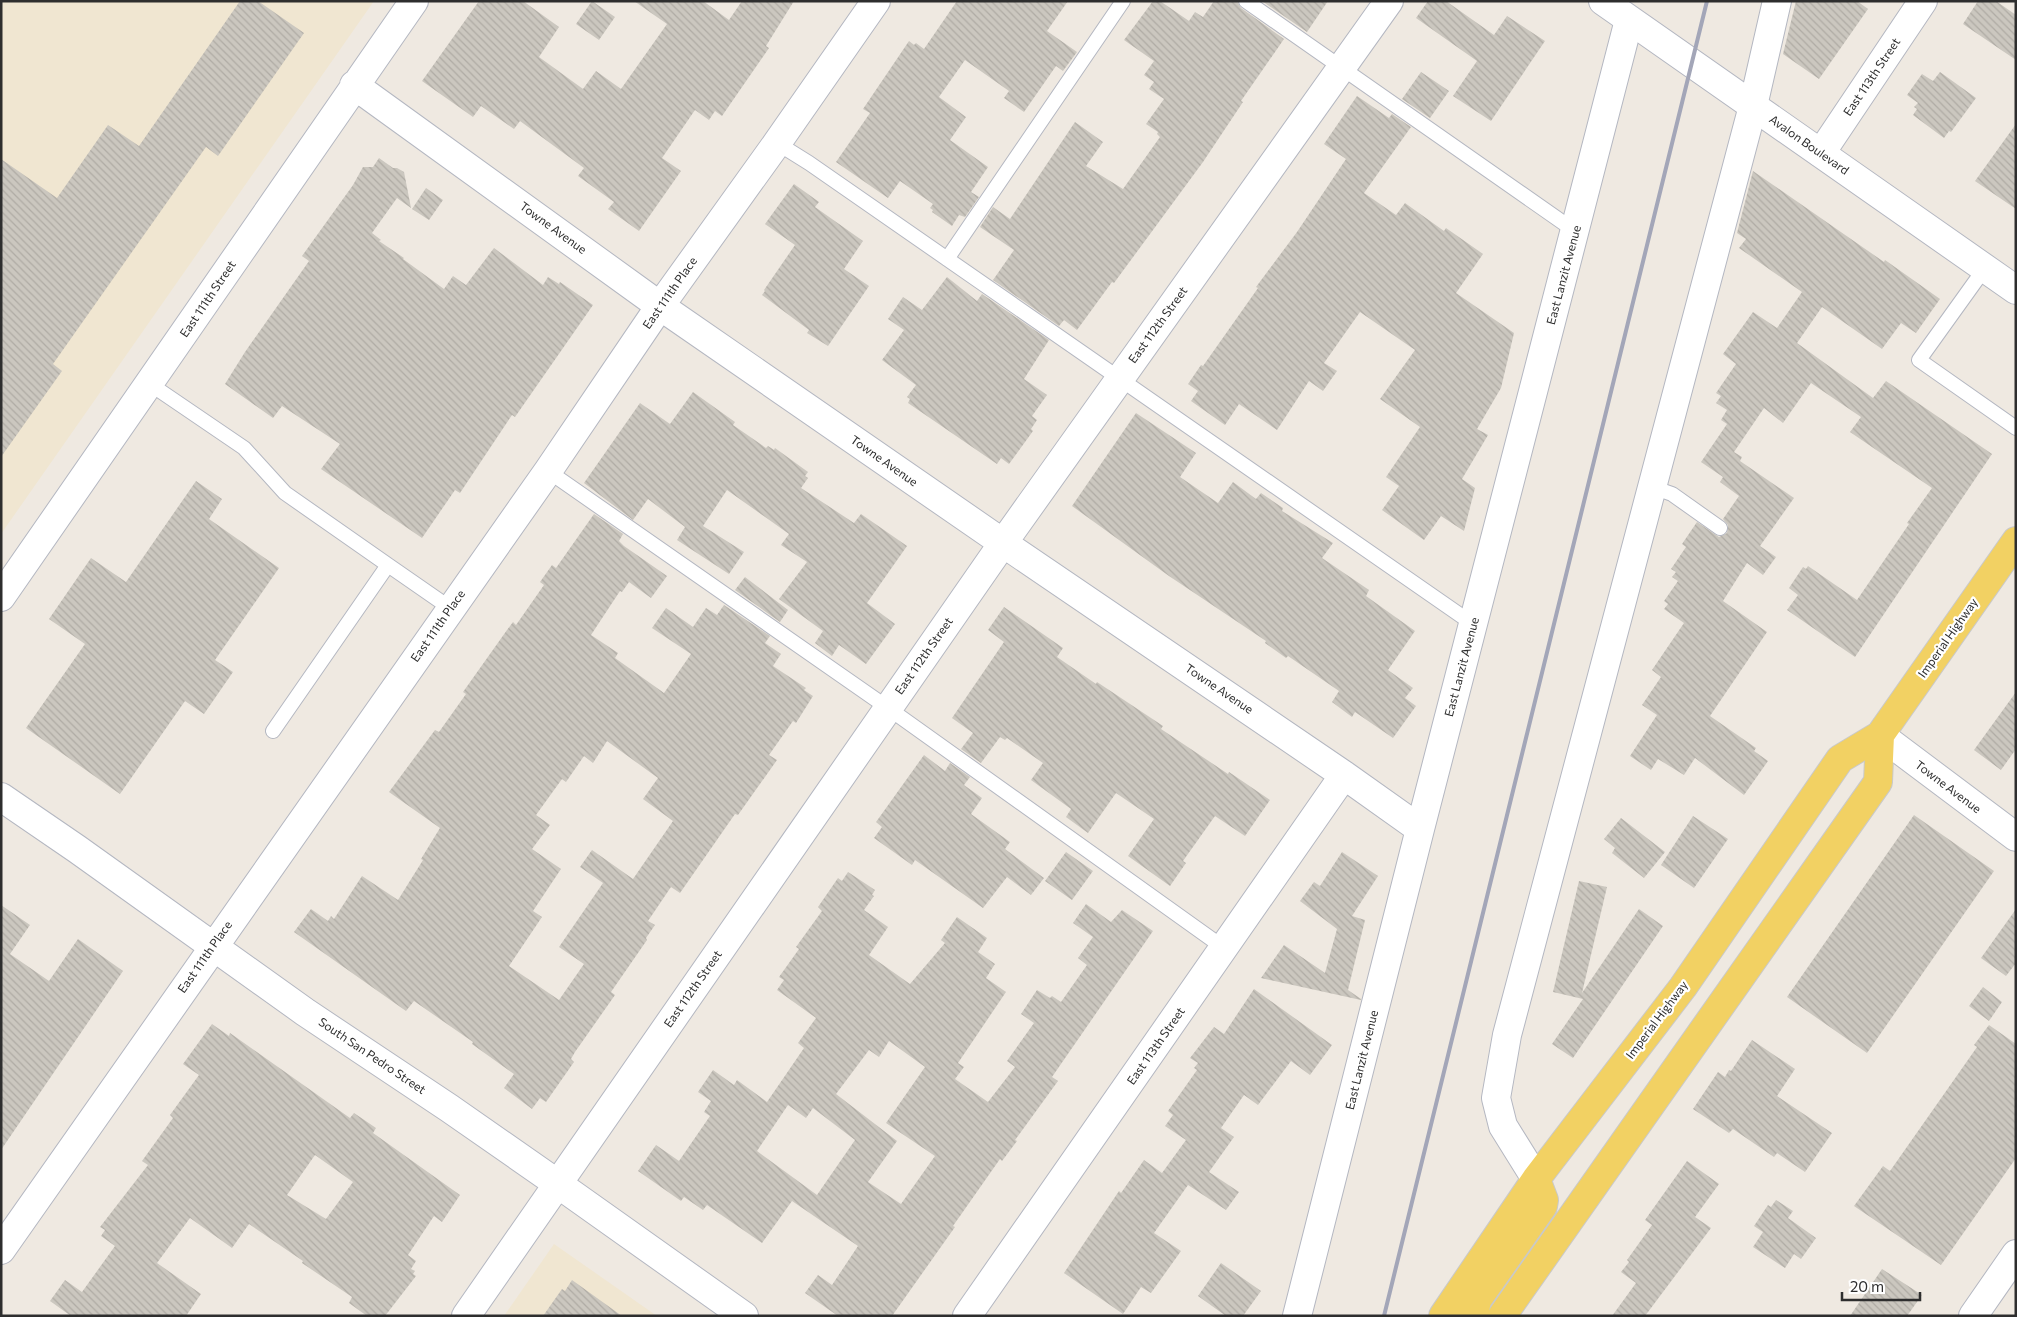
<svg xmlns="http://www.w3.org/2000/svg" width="2017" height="1317" font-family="Commissioner,sans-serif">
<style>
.education{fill:#f0e6d1}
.building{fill:url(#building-back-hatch);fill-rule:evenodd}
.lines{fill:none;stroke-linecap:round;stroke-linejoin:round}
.service-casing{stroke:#b4b7c1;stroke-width:16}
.minor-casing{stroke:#b4b7c1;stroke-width:30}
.tertiary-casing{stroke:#b4b7c1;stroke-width:30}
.secondary-casing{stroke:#b4b7c1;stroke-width:30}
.primary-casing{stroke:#c9c9c9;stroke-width:30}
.service{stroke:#fff;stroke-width:14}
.minor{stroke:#fff;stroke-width:28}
.tertiary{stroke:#fff;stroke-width:28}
.secondary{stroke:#fff;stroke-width:28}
.primary{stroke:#f2d163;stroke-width:28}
.rail{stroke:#a3a6b8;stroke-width:4}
.labels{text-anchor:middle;stroke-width:4.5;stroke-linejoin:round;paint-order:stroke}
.street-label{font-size:12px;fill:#2e2e2e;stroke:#fff}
</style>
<defs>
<pattern id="building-back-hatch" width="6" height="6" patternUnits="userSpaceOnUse" patternTransform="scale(1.25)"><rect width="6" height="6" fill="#cbc7bf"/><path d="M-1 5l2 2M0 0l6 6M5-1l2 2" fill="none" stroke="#afaba4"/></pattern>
</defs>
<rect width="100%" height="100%" fill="#efe9e1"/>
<!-- education -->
<path class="education" d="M1 1H374L1 534Z
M554 1244 657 1316H504Z"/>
<!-- building -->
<path class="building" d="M240 1H258L304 33 218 156 206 147 53 364 62 371 1 457V159L57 198 108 125 139 146Z
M479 1H523L559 27 539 57 583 89 596 71 621 89 667 24 634 1H703L729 20 742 1H794L766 46 769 48 722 116 715 111 709 120 695 110 662 158 681 171 639 231 608 209 614 202 578 176 584 168 520 121 514 129 481 106 473 117 422 81Z
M592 1 615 17 599 40 576 24Z
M957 1H1068L1047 31 1077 52 1063 71 1056 66 1024 112 1004 98 1009 91 965 60 939 97 966 117 950 140 988 167 971 192 979 197 965 217 959 215 952 226 932 212 933 210 930 208 933 204 900 181 888 198 836 162 870 113 863 109 909 41 914 45 916 43 924 49Z
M1153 1H1160L1189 21 1195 12 1203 17 1214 1H1237L1241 8 1284 39 1241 101 1243 102 1203 162 1114 283 1112 282 1077 330 1064 320 1059 326 993 280 1014 250 980 227 993 207 1010 219 1075 122 1103 142 1086 166 1123 189 1160 137 1157 134 1158 132 1146 124 1164 99 1149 89 1154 82 1144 75 1154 61 1124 40Z
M1262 1H1328L1307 32Z
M1428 1H1446L1494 35 1507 16 1545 41 1491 121 1453 96 1477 61 1416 18Z
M1796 1H1857L1868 9 1819 79 1783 54Z
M1978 1H1996L2016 15V60L1963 24Z
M1421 72 1449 91 1430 118 1402 99Z
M1940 72 1976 98 1951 132 1949 131 1944 138 1913 115 1917 109 1914 107 1918 103 1907 95 1922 74 1933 81Z
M1357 96 1389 118 1392 114 1411 127 1364 193 1396 215 1405 203 1444 231 1446 228 1483 254 1456 293 1514 333 1501 388 1477 429 1488 435 1462 479 1475 488 1464 531 1441 516 1424 540 1382 510 1399 486 1386 477 1420 427 1380 399 1415 350 1360 312 1324 363 1337 371 1323 391 1309 381 1277 430 1239 404 1225 425 1191 401 1198 391 1188 384 1201 365 1203 366 1258 288 1256 287 1297 232 1346 159 1324 144Z
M2016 124V209L1975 181Z
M379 158 393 168H397L404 172 411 208 397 198 372 233 381 240 379 241 404 258 403 259 444 289 453 276 466 285 494 248 543 285 548 277 559 284 560 282 593 305 515 417 512 415 460 493 455 490 422 538 321 469 340 444 282 406 273 418 225 384 245 352 309 261 302 256 353 185 363 167H373Z
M1753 171 1884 262 1885 260 1940 299 1916 333 1901 323 1882 349 1822 307 1797 343 1873 398 1886 381 1992 454 1855 657 1787 610 1798 595 1789 588 1803 567 1806 569 1808 566 1857 600 1909 524 1907 523 1932 488 1850 432 1861 417 1811 383 1783 423 1764 408 1734 452 1742 457 1740 461 1794 498 1760 546 1776 557 1763 575 1747 563 1723 601 1767 632 1710 716 1756 748 1754 751 1768 761 1744 795 1695 758 1684 775 1658 759 1651 770 1630 756 1657 715 1642 705 1661 677 1652 670 1684 623 1664 609 1668 604 1664 601 1678 581 1672 577 1676 572 1671 569 1686 547 1682 544 1697 522 1719 537 1727 533 1728 525 1723 519 1739 496 1720 482 1723 477 1701 462 1727 424 1721 420 1727 410 1716 403 1721 396 1716 393 1736 364 1723 354 1753 312 1777 328 1802 292 1739 248 1746 239 1737 233Z
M794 184 819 202 815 207 863 241 844 269 869 286 828 346 807 333 809 330 762 295 765 291 764 290 795 245 765 224Z
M426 188 443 200 429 220 412 209Z
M947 277 977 301 982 294 1049 340 1024 379 1047 395 1032 416 1037 420 1031 429 1033 431 1009 464 1001 458 997 464 908 403 910 399 907 397 916 385 882 360 904 330 888 319 903 297 922 310Z
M693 392 735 422 733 425 766 448 768 446 774 450 775 448 808 472 805 476 808 478 801 488 854 523 861 514 907 546 867 603 895 624 866 664 839 645 832 656 815 643 823 631 779 599 807 562 781 545 789 534 727 490 703 526 744 552 729 574 677 540 685 527 648 499 633 520 584 483 640 403 670 424Z
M1136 413 1196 453 1180 477 1218 503 1233 482 1256 499 1261 493 1283 508 1282 511 1333 543 1322 558 1369 590 1366 596 1415 631 1388 670 1413 688 1405 698 1416 706 1393 738 1355 712 1352 717 1332 702 1339 691 1288 656 1286 658 1265 643 1266 641 1169 576 1072 506Z
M196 481 222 499 209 519 279 568 215 660 233 672 204 714 185 701 120 794 26 728 85 644 49 619 91 558 126 582Z
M594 514 623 534 619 541 624 546 667 576 651 598 629 582 622 592 620 591 591 635 618 653 615 658 664 693 691 654 652 628 666 608 693 627 706 608 717 615 724 605 770 636 765 643 781 654 773 666 806 688 804 690 813 696 796 723 793 721 769 755 777 760 738 815 735 814 680 893 671 887 648 921 655 925 646 938 647 940 611 992 615 995 575 1052 571 1059 574 1062 546 1102 540 1098 532 1109 504 1088 514 1074 472 1044 473 1042 414 1001 406 1011 294 932 311 909 328 921 331 916 334 919 362 876 398 900 423 860 421 859 440 828 389 792 435 730 439 732 466 694 463 692 507 630 513 622 516 625 544 585 540 582 552 565 556 568ZM607 741 658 778 643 799 673 821 633 879 592 850 580 867 603 883 559 947 584 964 559 1000 509 966 542 917 533 911 561 869 532 849 550 825 536 815 562 779 566 782 584 756 593 763Z
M745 577 788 610 780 622 735 590Z
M1004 607 1063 648 1057 657 1096 684 1097 682 1163 726 1161 729 1228 774 1229 772 1270 800 1245 836 1215 816 1183 861 1186 863 1170 886 1128 856 1154 819 1116 793 1088 833 1066 817 1071 809 1031 780 1043 763 1007 738 1005 740 1000 737 981 763 961 749 973 733 952 718 1004 642 988 630Z
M2016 692V749L2001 770 1974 750Z
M924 755 945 771 950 763 970 777 964 785 982 798 971 814 1010 842 1005 849 1044 878 1031 895 1007 877 983 908 915 860 912 865 874 838 882 827 876 822Z
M1914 815 1994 871 1867 1053 1787 997Z
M1693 816 1728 839 1694 888 1661 865Z
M1621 818 1665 852 1644 878 1612 853 1615 848 1604 839Z
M1066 852 1093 871 1072 900 1045 881Z
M1342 852 1378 876 1352 916 1365 920 1348 990 1361 999V1000L1261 978 1284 945 1325 973 1337 929 1300 901 1314 882 1320 886Z
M848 872 875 890 872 895 874 896 864 910 888 927 869 955 910 984 945 943 941 940 957 917 987 938 978 952 995 964 986 978 1006 992 958 1063 964 1067 955 1079 988 1102 1015 1067 1007 1061 1034 1023 1021 1014 1037 990 1050 998 1052 996 1061 1002 1087 965 1078 958 1093 937 1073 923 1086 904 1111 922 1122 910 1153 931 1052 1077 1058 1081 1015 1140 1017 1141 1002 1161 1000 1159 953 1226 955 1227 892 1316H838L805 1293 818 1275 832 1285 858 1246 792 1201 762 1243 707 1205 703 1210 684 1197 681 1201 638 1171 656 1145 679 1161 710 1116 704 1112 711 1101 698 1092 713 1070 734 1085 737 1080 767 1102 804 1048 798 1043 816 1018 777 990 784 980 779 977 799 949 796 947 822 911 818 907 838 878 842 881ZM889 1041 925 1067 886 1123 935 1156 901 1204 868 1182 897 1141 836 1094 869 1050 879 1057ZM788 1105 806 1118 813 1108 855 1140 817 1195 757 1151Z
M1579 881 1607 887 1582 993 1639 909 1663 926 1573 1058 1552 1044 1583 999 1553 992Z
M1 905 30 925 10 954 49 981 78 939 123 971 1 1150Z
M2016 909V963L2006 976 1981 958Z
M1983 987 2002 1002 1989 1021 1969 1006Z
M1254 989 1332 1045 1310 1075 1291 1061 1258 1105 1244 1095 1221 1128 1234 1137 1209 1172 1239 1192 1226 1210 1188 1185 1154 1233 1181 1251 1151 1293 1141 1287 1123 1314 1064 1273 1119 1191 1121 1193 1144 1160 1162 1173 1186 1140 1165 1126 1173 1115 1168 1111 1197 1070 1194 1068 1198 1063 1190 1058 1214 1027 1224 1034Z
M212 1024 229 1036 230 1033 350 1118 354 1113 376 1128 373 1133 460 1195 442 1222 434 1216 408 1255 416 1261 411 1269 415 1271 413 1274 416 1276 385 1316H367L349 1303 352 1297 302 1263 303 1261 249 1224 232 1248 190 1218 157 1263 201 1294 186 1316H71L50 1301 65 1280 82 1292 115 1246 101 1236 105 1230 100 1227 148 1165 142 1161 173 1118 170 1115 199 1075 183 1064ZM315 1155 353 1182 326 1219 287 1195Z
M1989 1025 2016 1044V1158L1941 1265 1854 1206 1883 1166 1890 1171 1977 1047 1974 1045Z
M1752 1040 1795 1069 1777 1096 1832 1133 1805 1172 1777 1153 1774 1157 1733 1129 1729 1133 1693 1109 1718 1072 1725 1077 1729 1070 1731 1071Z
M1687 1161 1719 1184 1695 1217 1711 1228 1645 1316H1612L1636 1283 1621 1272 1629 1262 1627 1260 1652 1225 1645 1220Z
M1776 1200 1793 1211 1788 1218 1816 1238 1801 1259 1794 1254 1785 1268 1753 1247 1763 1232 1754 1226 1768 1205 1771 1207Z
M1221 1263 1261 1291 1243 1316H1226L1198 1296Z
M1882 1269 1922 1295 1907 1316H1850Z
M572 1280 622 1316H543L562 1289 565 1291Z"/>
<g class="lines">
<defs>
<path id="service" d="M1246 1 1575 231
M777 143 809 163 1473 624
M947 259 1123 1
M1985 268 1919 360 2016 428
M150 384 244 448 285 493 388 565 273 731
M548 471 888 708 1224 948
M1652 487 1672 494 1720 528
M388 565 450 608"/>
<path id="minor" d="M354 85 660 306 1003 543 1344 775 1420 829
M1821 153 1923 1
M1 597 414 1
M1880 735 2016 837
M1536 1179 1503 1126 1496 1098 1507 1035 1753 106 1777 1
M466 1316 1003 543 1389 1
M967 1316 1344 775
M1297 1316 1420 829 1629 20
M1973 1316 2016 1254"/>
<path id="tertiary" d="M1 797 77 849 305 1012 449 1108 558 1184 744 1316
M1 1250 548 471 660 306 777 143 876 1"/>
<path id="secondary" d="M1603 1 2016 290"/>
<path id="primary" d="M1443 1316 1536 1179 1683 987 1840 759 1880 735 2016 541
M1474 1316 1477 1300 1543 1206 1544 1200 1536 1179
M1502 1316 1878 782 1880 735"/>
</defs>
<!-- service casing -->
<use href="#service" class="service-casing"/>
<!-- minor casing -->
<use href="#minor" class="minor-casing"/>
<!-- tertiary casing -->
<use href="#tertiary" class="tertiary-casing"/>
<!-- secondary casing -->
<use href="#secondary" class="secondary-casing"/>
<!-- primary casing -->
<use href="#primary" class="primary-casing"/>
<!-- service -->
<use href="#service" class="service"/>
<!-- minor -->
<use href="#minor" class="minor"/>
<!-- tertiary -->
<use href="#tertiary" class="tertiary"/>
<!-- secondary -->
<use href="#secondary" class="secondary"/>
<!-- primary -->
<use href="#primary" class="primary"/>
<!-- rail -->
<path class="rail" d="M1384 1316 1707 1"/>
</g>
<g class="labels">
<!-- street labels -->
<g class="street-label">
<text transform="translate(1872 77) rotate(-56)" y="4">East 113th Street</text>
<text transform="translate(1809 145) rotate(35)" y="4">Avalon Boulevard</text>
<text transform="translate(553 228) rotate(36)" y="4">Towne Avenue</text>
<text transform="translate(1564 275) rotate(-75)" y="4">East Lanzit Avenue</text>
<text transform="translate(670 293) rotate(-55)" y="4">East 111th Place</text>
<text transform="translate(208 299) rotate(-56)" y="4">East 111th Street</text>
<text transform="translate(1158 325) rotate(-54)" y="4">East 112th Street</text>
<text transform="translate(884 461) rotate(35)" y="4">Towne Avenue</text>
<text transform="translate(438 626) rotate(-55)" y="4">East 111th Place</text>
<text transform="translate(1948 638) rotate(-55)" y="4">Imperial Highway</text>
<text transform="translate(924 656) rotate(-55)" y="4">East 112th Street</text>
<text transform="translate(1462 667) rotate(-75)" y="4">East Lanzit Avenue</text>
<text transform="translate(1219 689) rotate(34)" y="4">Towne Avenue</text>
<text transform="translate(1948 787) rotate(37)" y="4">Towne Avenue</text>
<text transform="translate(205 957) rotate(-55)" y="4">East 111th Place</text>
<text transform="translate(693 989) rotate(-55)" y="4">East 112th Street</text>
<text transform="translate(1657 1020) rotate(-53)" y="4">Imperial Highway</text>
<text transform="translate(1156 1046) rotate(-55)" y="4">East 113th Street</text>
<text transform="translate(372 1056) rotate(34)" y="4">South San Pedro Street</text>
<text transform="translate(1362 1060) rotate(-76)" y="4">East Lanzit Avenue</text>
</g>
</g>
<!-- border -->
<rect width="2017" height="1317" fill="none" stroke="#2e2e2e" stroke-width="5"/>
<!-- scale -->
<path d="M1842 1292v8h78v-8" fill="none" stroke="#2e2e2e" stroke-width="2.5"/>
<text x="1850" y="1292" font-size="15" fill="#2e2e2e" stroke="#ffffff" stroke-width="4" paint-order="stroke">20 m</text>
</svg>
